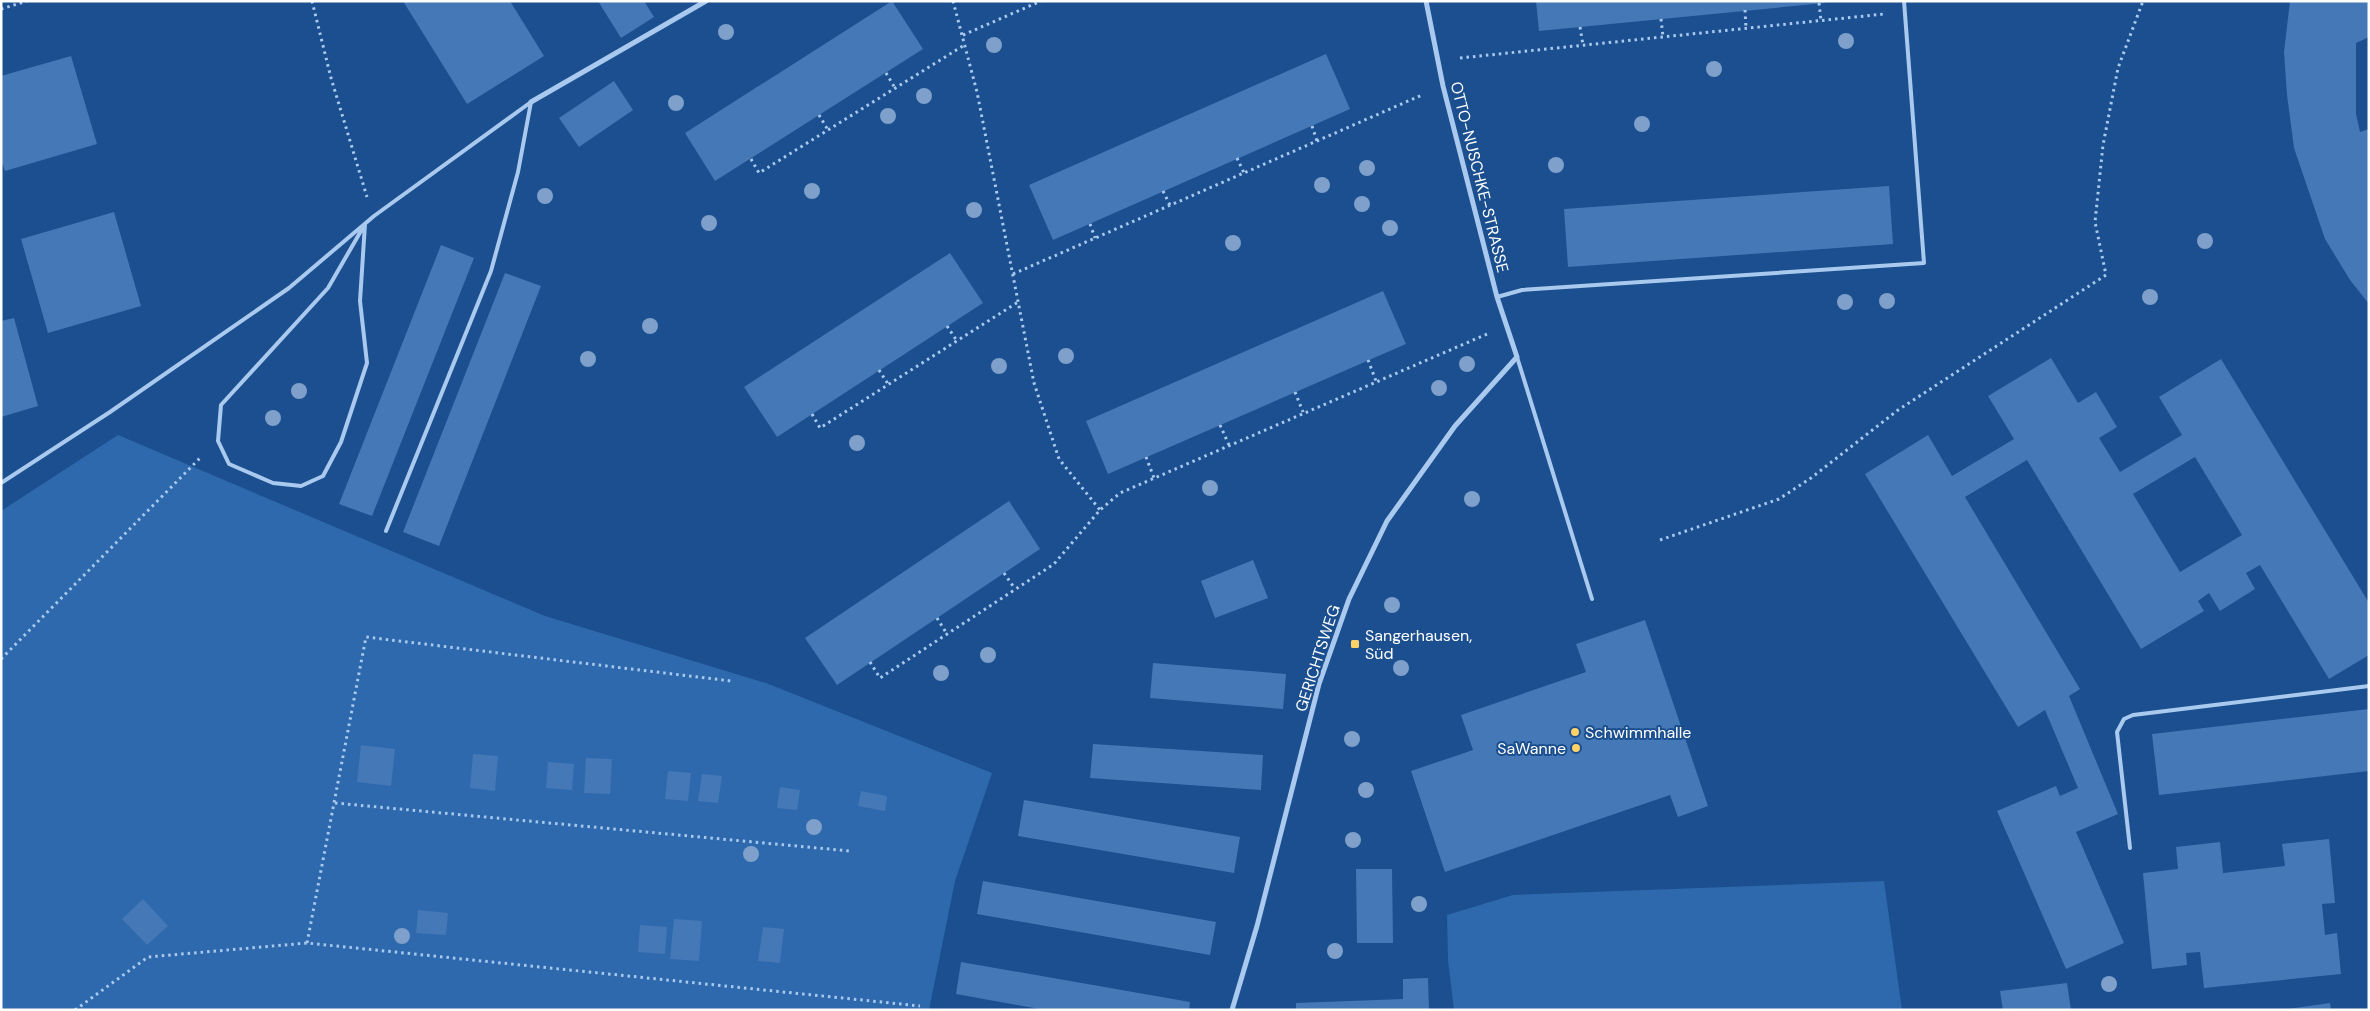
<svg xmlns="http://www.w3.org/2000/svg" width="2370" height="1011" font-family="'DM Sans',sans-serif">
<style>
.green{fill:#2e69ad}
.building{fill:#4478b7;fill-rule:evenodd}
.lines{fill:none;stroke-linecap:round;stroke-linejoin:round}
.path{stroke:#a9c9ee;stroke-width:3;stroke-dasharray:2.5 4;stroke-linecap:butt}
.lane{stroke:#a9c9ee;stroke-width:4}
.street{stroke:#a9c9ee;stroke-width:5}
.tree{fill:#7ea0ca}
.poi-dot{fill:#ffd166;stroke:#1b4f8f;stroke-width:2}
.labels{text-anchor:middle;stroke-width:4;stroke-linejoin:round;paint-order:stroke}
.street-label{font-size:16px;fill:#fff;stroke:#1b4f8f}
.poi-label{font-size:16px;fill:#fff;stroke:#1b4f8f;text-anchor:start}
</style>
<rect width="100%" height="100%" fill="#1b4f8f"/>
<!-- green -->
<path class="green" d="M118 435 545 616 766 683 992 773 955 881 929 1010H1V511Z
M1884 881 1902 1010H1454L1448 960 1447 915 1513 895Z"/>
<!-- building -->
<path class="building" d="M403 1H510L544 56 467 104Z
M598 1H644L654 17 621 38Z
M892 1 923 49 715 181 685 133Z
M1536 1H1824L1825 3 1539 31Z
M2290 1H2367L2369 6V37L2356 43V114L2360 132 2369 129V304L2350 280 2325 239 2294 148 2287 95 2284 52Z
M1326 54 1350 109 1053 240 1029 185Z
M71 56 97 144 5 171 1 160V76Z
M614 81 633 110 579 147 559 118Z
M1889 186 1893 244 1568 267 1564 209Z
M114 212 141 306 48 333 21 239Z
M441 245 474 258 372 516 339 504Z
M950 253 983 303 777 437 744 387Z
M505 273 541 286 439 546 403 532Z
M1383 291 1406 344 1108 474 1086 421Z
M14 318 38 406 1 417V321Z
M2051 358 2078 403 2096 392 2117 427 2099 438 2120 472 2182 435 2159 397 2221 359 2369 603V655L2329 679 2260 565 2246 573 2255 589 2220 611 2209 593 2198 601 2204 611 2141 649 2027 460 1965 497 2080 689 2069 696 2118 814 2076 832 2124 943 2066 969 1997 811 2056 786 2060 796 2078 788 2045 710 2018 727 1865 474 1928 435 1952 476 2014 439 1988 396ZM2195 457 2242 535 2180 572 2133 494Z
M1009 501 1040 549 837 685 805 638Z
M1253 560 1268 598 1215 618 1201 581Z
M1645 620 1708 806 1678 817 1670 795 1445 872 1411 771 1473 750 1461 715 1586 672 1576 644Z
M1153 663 1286 674 1283 709 1150 698Z
M2369 709V771L2159 795 2152 734Z
M1093 744 1263 755 1261 790 1090 778Z
M361 745 395 749 391 786 357 782Z
M473 754 498 756 495 791 470 788Z
M586 758 612 759 610 794 584 793Z
M548 762 574 764 572 790 546 788Z
M668 771 691 773 688 801 665 799Z
M702 774 722 776 718 803 698 801Z
M780 787 800 790 797 810 777 808Z
M861 791 887 796 885 811 858 806Z
M1024 800 1240 837 1234 873 1018 836Z
M2329 839 2335 903 2322 904 2325 935 2337 933 2341 974 2204 988 2200 952 2186 953 2187 965 2152 969 2143 873 2178 869 2176 847 2220 842 2223 873 2285 866 2282 844Z
M1356 869H1392L1393 943H1357Z
M983 881 1216 922 1210 955 977 914Z
M143 899 168 926 147 945 122 919Z
M418 910 448 913 446 935 416 933Z
M674 919 702 921 699 961 670 959Z
M640 925 667 927 665 954 638 952Z
M763 927 784 929 780 963 758 961Z
M961 962 1190 1002 1189 1010H1045L956 994Z
M1428 978 1429 1010H1296V1003L1403 999V979Z
M2067 983 2071 1010H2003L2000 991Z
M2330 1003 2331 1010H2288V1009Z"/>
<g class="lines">
<!-- path -->
<path class="path" d="M312 1 331 78 367 197
M953 1 977 92 1034 383 1059 459 1100 510
M1819 3 1821 21
M1 9 27 1
M1745 10 1746 28
M1661 19 1663 37
M1580 27 1583 45
M963 35 1041 1
M1460 58 1884 14
M886 73 895 88
M819 115 828 130
M1312 126 1317 141
M1237 158 1244 173
M751 159 759 173 966 44
M1163 191 1170 205
M1090 224 1095 238
M1013 274 1422 95
M947 326 957 341
M1368 360 1376 381
M879 370 888 384
M1295 392 1303 412
M812 414 820 428 1018 302
M1220 425 1229 445
M1146 457 1154 478
M1660 540 1779 499 1811 478 1898 410 2106 275 2095 222 2103 145 2118 68 2143 1
M1004 573 1015 589
M937 618 947 634
M1 659 201 457
M870 662 880 678 1054 564 1100 510 1120 493 1487 334
M335 803 850 851
M307 943 366 637 731 681
M75 1010 148 957 307 943 920 1006"/>
<!-- lane -->
<path class="lane" d="M365 224 360 301 367 363 341 442 323 476 301 486 273 483 229 464 218 441 221 405 328 288Z
M1497 297 1522 290 1924 263 1904 1
M1517 357 1592 599
M1 483 110 412 289 288 374 216 531 102
M386 531 491 271 518 172 531 102
M2130 848 2117 732 2124 719 2133 715 2369 686"/>
<!-- street -->
<path class="street" d="M531 102 706 1
M1232 1010 1257 926 1319 684 1349 599 1387 521 1455 426 1517 357 1497 297 1443 86 1426 1"/>
</g>
<!-- trees -->
<g class="tree">
<circle cx="726" cy="32" r="8"/>
<circle cx="1846" cy="41" r="8"/>
<circle cx="994" cy="45" r="8"/>
<circle cx="1714" cy="69" r="8"/>
<circle cx="924" cy="96" r="8"/>
<circle cx="676" cy="103" r="8"/>
<circle cx="888" cy="116" r="8"/>
<circle cx="1642" cy="124" r="8"/>
<circle cx="1556" cy="165" r="8"/>
<circle cx="1367" cy="168" r="8"/>
<circle cx="1322" cy="185" r="8"/>
<circle cx="812" cy="191" r="8"/>
<circle cx="545" cy="196" r="8"/>
<circle cx="1362" cy="204" r="8"/>
<circle cx="974" cy="210" r="8"/>
<circle cx="709" cy="223" r="8"/>
<circle cx="1390" cy="228" r="8"/>
<circle cx="2205" cy="241" r="8"/>
<circle cx="1233" cy="243" r="8"/>
<circle cx="2150" cy="297" r="8"/>
<circle cx="1887" cy="301" r="8"/>
<circle cx="1845" cy="302" r="8"/>
<circle cx="650" cy="326" r="8"/>
<circle cx="1066" cy="356" r="8"/>
<circle cx="588" cy="359" r="8"/>
<circle cx="1467" cy="364" r="8"/>
<circle cx="999" cy="366" r="8"/>
<circle cx="1439" cy="388" r="8"/>
<circle cx="299" cy="391" r="8"/>
<circle cx="273" cy="418" r="8"/>
<circle cx="857" cy="443" r="8"/>
<circle cx="1210" cy="488" r="8"/>
<circle cx="1472" cy="499" r="8"/>
<circle cx="1392" cy="605" r="8"/>
<circle cx="988" cy="655" r="8"/>
<circle cx="1401" cy="668" r="8"/>
<circle cx="941" cy="673" r="8"/>
<circle cx="1352" cy="739" r="8"/>
<circle cx="1366" cy="790" r="8"/>
<circle cx="814" cy="827" r="8"/>
<circle cx="1353" cy="840" r="8"/>
<circle cx="751" cy="854" r="8"/>
<circle cx="1419" cy="904" r="8"/>
<circle cx="402" cy="936" r="8"/>
<circle cx="1335" cy="951" r="8"/>
<circle cx="2109" cy="984" r="8"/>
</g>
<!-- markers -->
<g class="poi-dot">
<rect x="1350" y="639" width="10" height="10" rx="2.5"/>
<circle cx="1575" cy="732" r="5"/>
<circle cx="1576" cy="748" r="5"/>
</g>
<g class="labels">
<!-- street labels -->
<g class="street-label">
<text transform="translate(1480 177) rotate(76)" y="6">OTTO-NUSCHKE-STRASSE</text>
<text transform="translate(1317 658) rotate(-72)" y="6">GERICHTSWEG</text>
</g>
<!-- poi labels -->
<g class="poi-label">
<text x="1365" y="641">Sangerhausen,<tspan x="1365" dy="18">Süd</tspan></text>
<text x="1585" y="738">Schwimmhalle</text>
<text x="1566" y="754" text-anchor="end">SaWanne</text>
</g>
</g>
<!-- border -->
<rect width="2370" height="1011" fill="none" stroke="#ffffff" stroke-width="5"/>
</svg>
